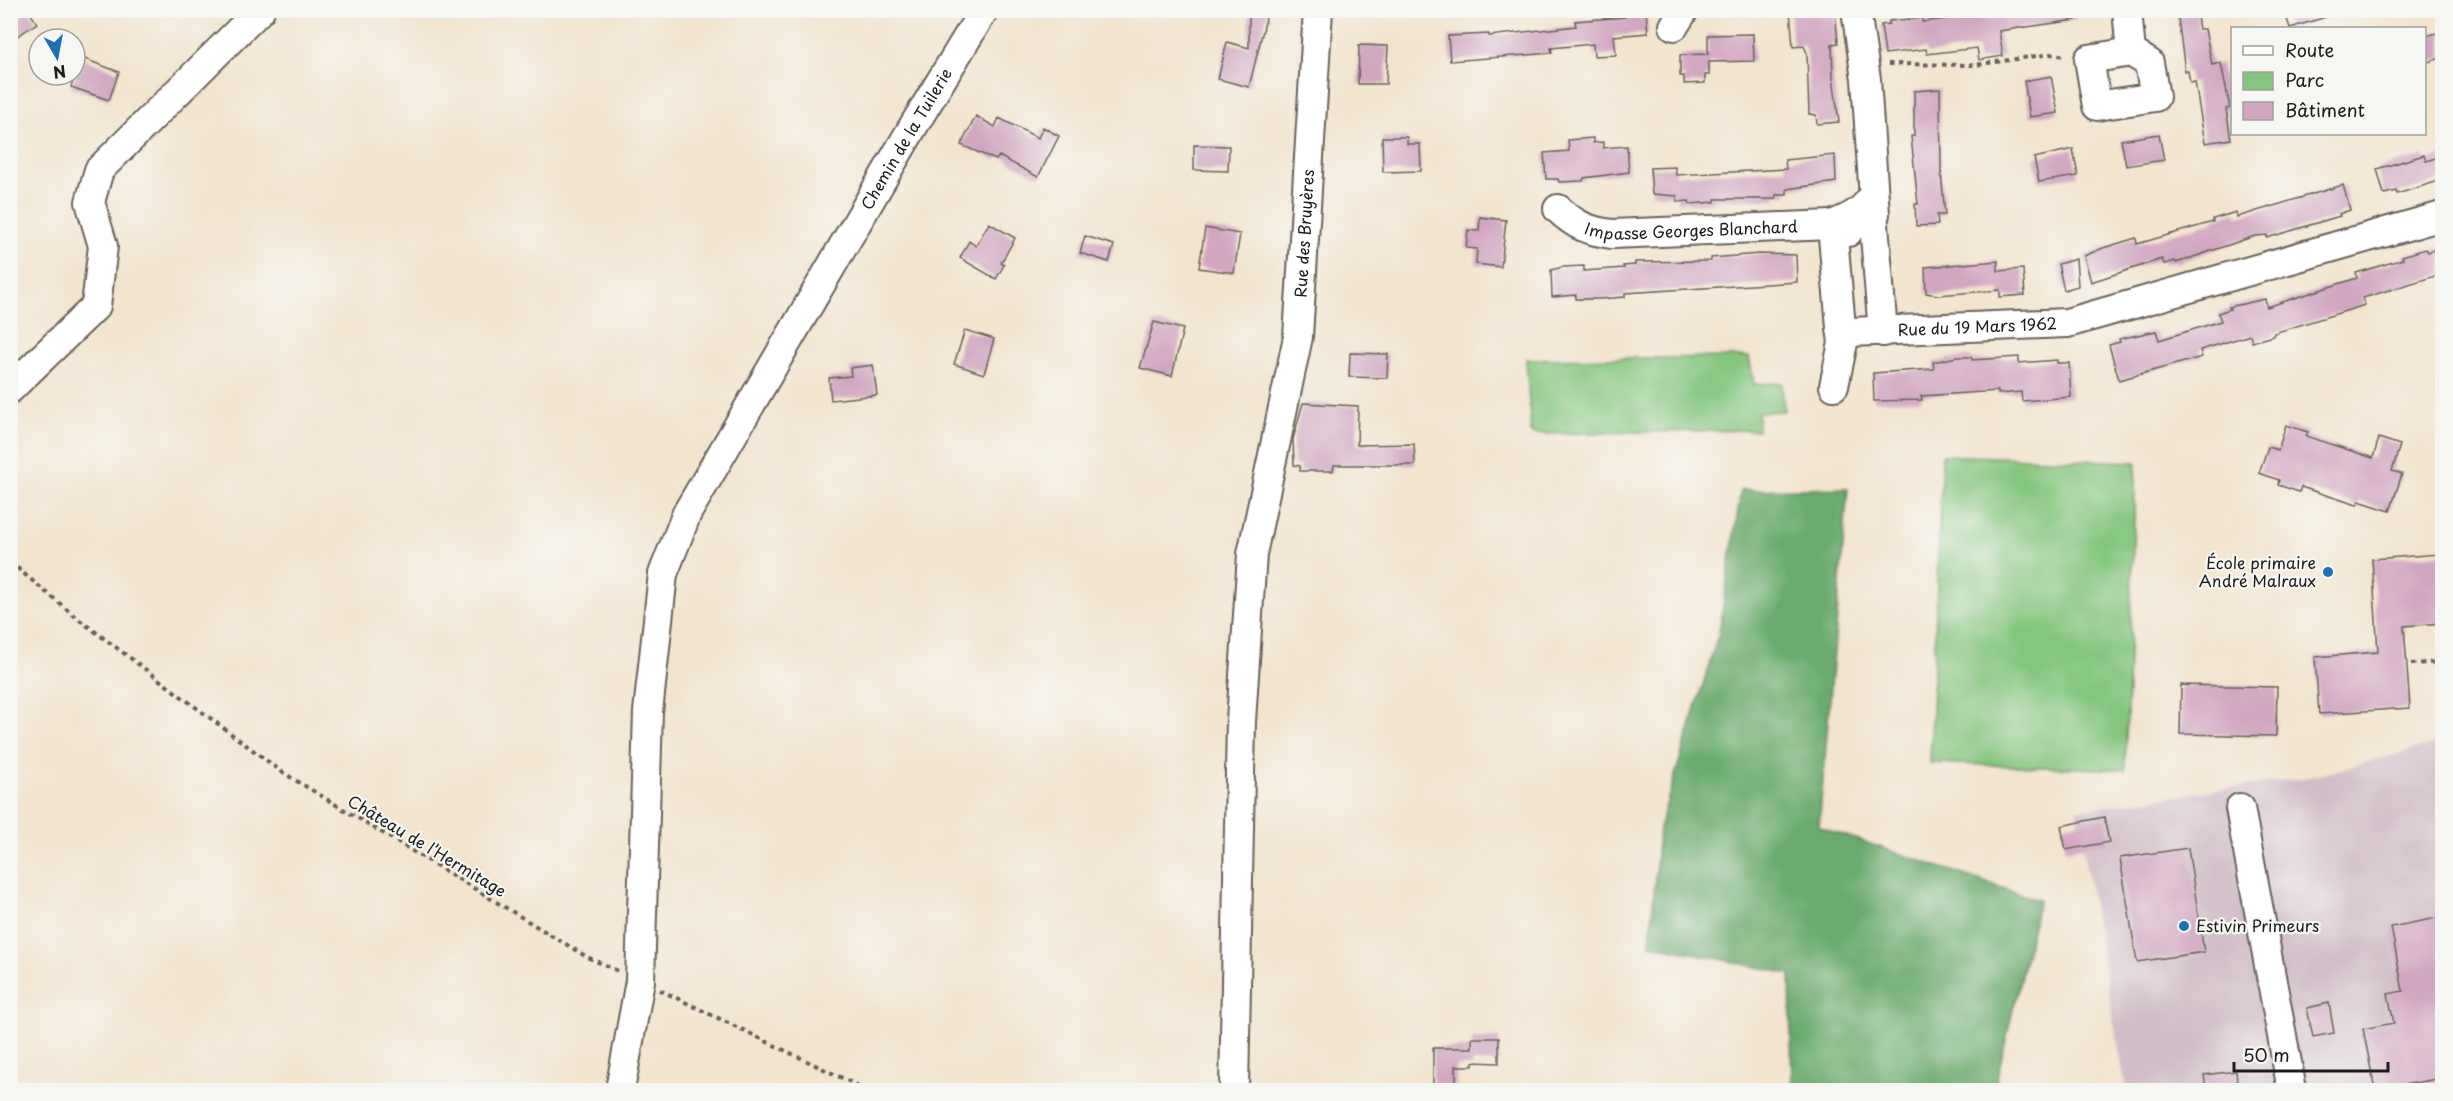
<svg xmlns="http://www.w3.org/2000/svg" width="2453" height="1101" font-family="'Playpen Sans',sans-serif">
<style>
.industrial{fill:#d2bdc8}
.green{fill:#84c67e;stroke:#50714d;stroke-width:1.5}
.forest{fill:#6bab6d;stroke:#446444;stroke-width:1.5}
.building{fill:#d2a6c1}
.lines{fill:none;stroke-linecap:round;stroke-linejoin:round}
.minor-casing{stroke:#67625a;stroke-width:32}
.path{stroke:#67625a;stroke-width:4;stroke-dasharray:4.5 4.5;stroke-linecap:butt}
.minor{stroke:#fff;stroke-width:28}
.poi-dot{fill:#1f6fb2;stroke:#f6f6f2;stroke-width:2}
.labels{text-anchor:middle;stroke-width:4.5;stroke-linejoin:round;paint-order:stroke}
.street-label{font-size:16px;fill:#1c1c1c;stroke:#f6f6f2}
.poi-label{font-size:16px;fill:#1c1c1c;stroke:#f6f6f2;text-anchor:end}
</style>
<rect width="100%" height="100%" fill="#f6f6f2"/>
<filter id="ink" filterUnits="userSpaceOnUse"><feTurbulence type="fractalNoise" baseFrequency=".0167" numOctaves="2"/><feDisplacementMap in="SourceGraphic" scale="12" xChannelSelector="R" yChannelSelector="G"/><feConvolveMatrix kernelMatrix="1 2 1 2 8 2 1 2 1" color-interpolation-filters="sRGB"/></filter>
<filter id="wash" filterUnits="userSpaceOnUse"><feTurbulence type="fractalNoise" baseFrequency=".008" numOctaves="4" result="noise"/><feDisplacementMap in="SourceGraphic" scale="24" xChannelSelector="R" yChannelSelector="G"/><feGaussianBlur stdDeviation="1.35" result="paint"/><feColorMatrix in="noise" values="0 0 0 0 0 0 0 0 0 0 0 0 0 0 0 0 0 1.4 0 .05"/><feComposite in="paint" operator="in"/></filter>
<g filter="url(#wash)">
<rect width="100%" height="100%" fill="#f3e4ce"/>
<!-- industrial -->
<path class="industrial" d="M2442 742V1090H2126L2076 810 2316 776Z"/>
<!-- green -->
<path class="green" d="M1749 357 1754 384 1782 383 1784 411 1758 412V430L1531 434 1526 359Z
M1942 455 2136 462 2125 770 1930 763Z"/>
<!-- forest -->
<path class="forest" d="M1848 488 1819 827 2039 900 1994 1090H1792L1790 974 1650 944 1659 828 1719 632 1741 490Z"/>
<g id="blocks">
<!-- building -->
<path class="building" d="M10 10H28L37 23 10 41Z
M1249 10H1268L1249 87 1218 79 1227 42 1249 48Z
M1625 10H1646L1648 33 1614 36 1616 55 1594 56 1593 44 1551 48 1552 53 1450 61 1448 36 1489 34V36L1576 26 1575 21 1625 17Z
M1790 10H1835L1838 43 1832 44 1833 77 1839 122 1817 124 1816 115 1809 114 1807 53 1804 46 1793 47Z
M1993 10H2075L2076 20 1999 31 2003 56 1979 60 1977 48 1927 54 1926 49 1885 54 1881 25 1889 24V21L1922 18V22L1993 13Z
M2177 10H2196L2199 29H2205L2212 65 2221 63 2230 108 2226 109 2231 139 2205 143 2195 82 2190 83 2188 71H2185Z
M2284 10H2338L2339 13 2290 28Z
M2442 32V58L2424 63V36Z
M1753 34 1754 61 1709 62V75H1705V83L1684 84V76H1680V55L1708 54V35Z
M1359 45 1388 46 1386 84H1358Z
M82 58 119 72 109 100 71 87Z
M2051 76 2058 113 2030 117 2024 81Z
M1940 89 1941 172 1945 215H1937L1938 225 1916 226 1915 204H1918L1911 136H1914V91Z
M976 116 995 127 999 118 1038 138 1043 127 1059 136 1038 177 999 156 996 160 961 145Z
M2159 134 2164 160 2126 166 2121 140Z
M1382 137H1407V144H1420L1421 171 1383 172Z
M1593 138V143L1603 142V148L1627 146 1629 172 1584 178 1583 181 1559 182 1558 179H1546L1544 153 1569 151 1568 140Z
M1194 145 1229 146 1228 171 1194 170Z
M2073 149 2078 176 2039 182 2034 158Z
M1835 155 1836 182 1787 189V195H1776L1775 199H1715V202L1690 204 1689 201 1677 202V196L1652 194 1650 168 1675 167 1676 175 1786 169 1785 160Z
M2424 155 2426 161 2442 156V180L2397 194 2396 191 2384 194 2377 169Z
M2343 185 2350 210 2339 214 2340 216 2267 238V235L2255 236 2176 263 2175 261 2164 264 2162 259 2091 282 2084 256 2103 248 2136 238 2137 244 2213 222V219L2236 212 2237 217Z
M1480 217 1506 220 1501 267 1476 264 1477 249 1466 248 1468 230 1479 231Z
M989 223 1015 238 1001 263 1004 265 996 279 960 258 969 241 976 246Z
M1205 228 1240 234 1234 273 1199 268Z
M1085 236 1114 245 1109 262 1080 253Z
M2442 247V274L2363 298 2365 305 2274 333 2273 336 2252 342 2250 335 2200 350 2202 357 2119 380 2109 345 2120 342 2119 339 2156 331 2159 340 2221 321 2218 313 2230 309 2229 307 2265 299 2267 307 2357 278 2356 273 2403 259 2402 256 2426 249 2428 252Z
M1759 254 1796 255 1797 282 1625 293V297L1600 299H1576V295L1552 297 1551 270 1563 267 1584 266V271L1624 268 1623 266 1635 265V262L1711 261V258Z
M2076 259 2078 286 2064 290 2058 264Z
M1998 261V271L2023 269 2025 295 2000 297V290L1938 295 1926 293 1925 267Z
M1154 322 1183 329 1172 376 1140 368Z
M965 330 994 339 984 374 954 364Z
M1350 353 1388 354 1387 378 1349 377Z
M1957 357H1971L1972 360 2019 357V363L2057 360V363H2069L2071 397 2022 401 2021 392 1998 394V391L1921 396 1922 400 1874 401 1873 373 1934 369 1933 362Z
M873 365 877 395 831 400 829 378 851 376 850 368Z
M1303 403 1358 406 1357 445 1414 444 1415 465H1334L1333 471H1300V466L1294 465 1293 439Z
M2286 425 2308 432 2306 436 2373 458 2379 438 2400 445 2392 471 2402 474 2390 511 2359 501 2357 505 2301 487 2299 492 2278 485 2279 480 2259 473 2268 447 2278 450Z
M2440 554 2442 623 2404 626 2410 708 2319 714 2315 657 2378 652 2372 559Z
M2181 685 2277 687 2276 736 2180 734Z
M2104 817 2109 842 2066 850 2061 826Z
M2188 848 2204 952 2137 962 2120 858Z
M2442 917V1078L2375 1090 2363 1029 2394 1023 2388 994 2403 991 2391 927Z
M2329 1003 2334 1033 2313 1037 2307 1008Z
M1472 1038H1499V1063L1473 1062V1066H1456V1086H1433V1048H1472Z
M2236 1071 2238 1090H2206L2204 1075Z"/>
</g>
</g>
<g filter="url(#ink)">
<use href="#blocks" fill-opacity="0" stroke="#67625a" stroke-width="1.5"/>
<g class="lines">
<defs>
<g id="minor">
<path d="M1856 10 1866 79 1875 214"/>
<path d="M2127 10 2131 52"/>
<path d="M1674 26 1684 10"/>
<path d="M2131 52 2149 63 2155 97 2097 106 2089 59Z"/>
<path id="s1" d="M1873 195C1863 212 1850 218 1832 225L1841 327 1850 332 2067 323 2442 216"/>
<path id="s2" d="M1558 209C1575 225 1588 231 1612 234L1832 225 1848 232"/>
<path d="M1874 224 1883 332"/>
<path d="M1834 386 1843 343 1841 327"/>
<path d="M10 389 96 306 103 246 90 202 99 170 260 10"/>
<path d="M2240 808 2292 1090"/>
<path id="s3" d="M620 1090 640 981 648 712 663 574 687 513 914 125 984 10"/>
<path id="s4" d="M1234 1090 1241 721 1252 554 1298 337 1318 10"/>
</g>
</defs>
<!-- minor casing -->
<use href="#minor" class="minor-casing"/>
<!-- path -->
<path class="path" d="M1888 64 1975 65 2050 54 2066 56
M10 562 77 618 282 772 587 957 618 971
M2411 664 2442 662
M660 990 867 1090"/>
<!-- minor -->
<use href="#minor" class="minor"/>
</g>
</g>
<!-- markers -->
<g class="poi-dot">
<circle cx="2328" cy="572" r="6"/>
<circle cx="2184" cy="926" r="6"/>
</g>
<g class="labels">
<!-- street labels -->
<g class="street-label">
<text dy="6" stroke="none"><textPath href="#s3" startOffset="1018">Chemin de la Tuilerie</textPath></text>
<text dy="6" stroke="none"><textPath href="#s2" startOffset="140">Impasse Georges Blanchard</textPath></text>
<text dy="6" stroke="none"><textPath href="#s4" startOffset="862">Rue des Bruyères</textPath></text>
<text dy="6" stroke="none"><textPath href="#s1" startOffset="292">Rue du 19 Mars 1962</textPath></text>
<text transform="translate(427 846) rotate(31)" y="6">Château de l’Hermitage</text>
</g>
<!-- poi labels -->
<g class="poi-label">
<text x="2316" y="569">École primaire<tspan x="2316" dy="18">André Malraux</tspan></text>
<text x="2196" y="932" text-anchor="start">Estivin Primeurs</text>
</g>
</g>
<!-- margin -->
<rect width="2453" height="1101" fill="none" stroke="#f6f6f2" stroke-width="36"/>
<!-- legend -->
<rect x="2231" y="27" width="195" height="108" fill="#f6f6f2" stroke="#9f9f9c" stroke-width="1.5"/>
<rect x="2243" y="46" width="30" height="9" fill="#ffffff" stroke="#9f9f9c" stroke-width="1.5"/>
<text x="2285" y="57" font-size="18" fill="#1c1c1c">Route</text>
<rect x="2243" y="72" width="30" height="18" fill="#84c67e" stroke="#9f9f9c" stroke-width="1.5"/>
<text x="2285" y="87" font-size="18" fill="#1c1c1c">Parc</text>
<rect x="2243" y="102" width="30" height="18" fill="#d2a6c1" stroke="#9f9f9c" stroke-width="1.5"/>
<text x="2285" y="117" font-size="18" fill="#1c1c1c">Bâtiment</text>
<!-- north arrow -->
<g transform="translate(57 57) rotate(170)"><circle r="28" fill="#f6f6f2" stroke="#9f9f9c" stroke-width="1.5"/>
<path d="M0-4.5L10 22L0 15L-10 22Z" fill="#1f6fb2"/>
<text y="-9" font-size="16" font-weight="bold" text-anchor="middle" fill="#1c1c1c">N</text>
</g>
<!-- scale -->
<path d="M2234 1062v9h154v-9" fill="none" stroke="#1c1c1c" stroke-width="3"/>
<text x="2243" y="1062" font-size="18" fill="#1c1c1c" stroke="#f6f6f2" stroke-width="4.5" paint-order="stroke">50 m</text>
</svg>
